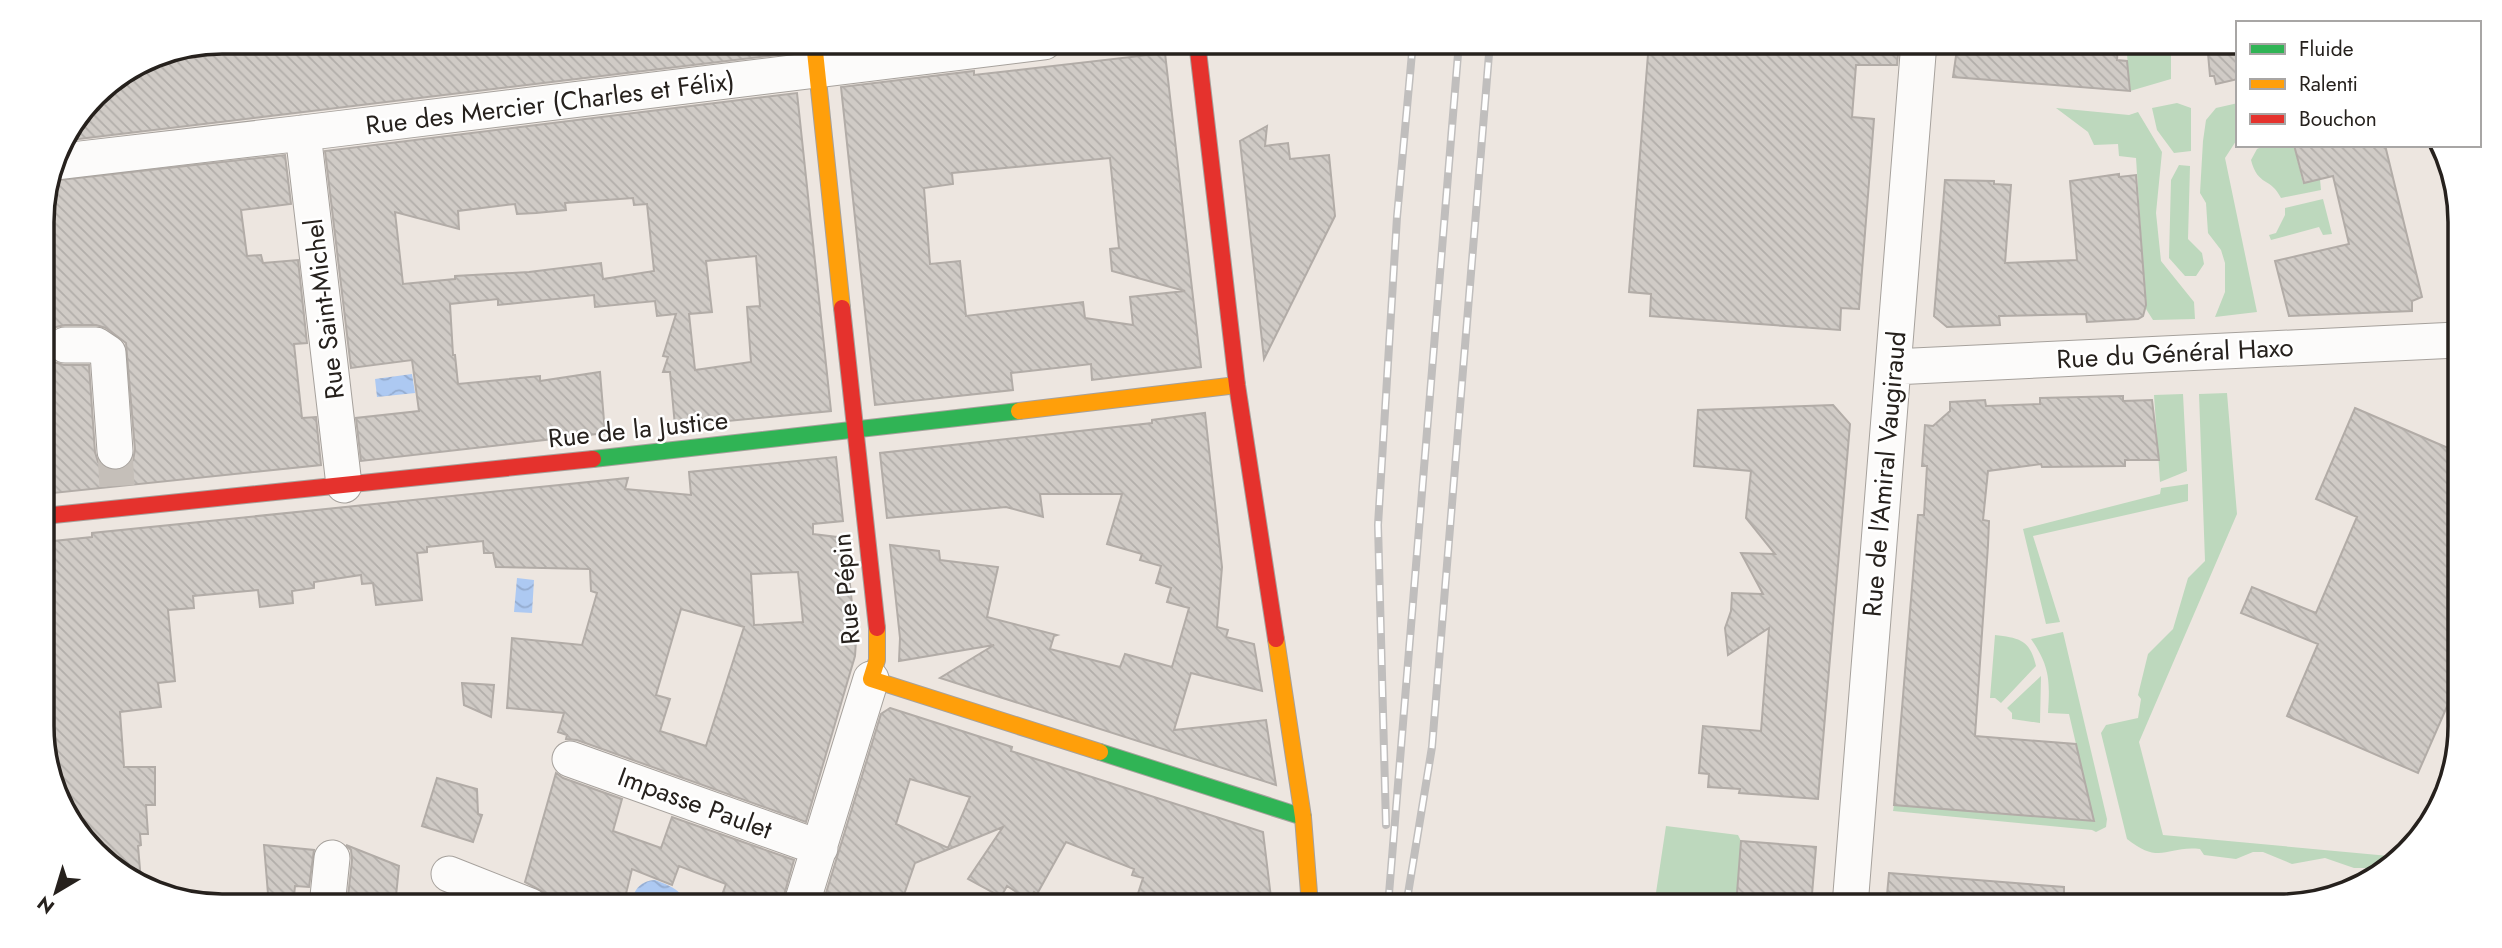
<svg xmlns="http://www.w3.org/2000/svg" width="2502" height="948" font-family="Jost,sans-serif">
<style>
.grass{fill:#bdd8bd}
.water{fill:url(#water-waves)}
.building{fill:url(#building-back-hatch);stroke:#b2aca7;stroke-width:2;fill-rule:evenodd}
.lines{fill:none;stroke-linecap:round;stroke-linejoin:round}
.street-tunnel{stroke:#c5bfb9;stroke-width:35;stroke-dasharray:35 18;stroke-linecap:butt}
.street-casing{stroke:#a6a19c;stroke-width:37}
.fast-casing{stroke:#a6a19c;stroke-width:18}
.slow-casing{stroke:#a6a19c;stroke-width:18}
.jam-casing{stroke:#a6a19c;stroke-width:18}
.street{stroke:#fcfbfa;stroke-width:35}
.fast{stroke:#30b455;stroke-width:16}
.slow{stroke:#ff9f0a;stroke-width:16}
.jam{stroke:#e5322d;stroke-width:16}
.rail-casing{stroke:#c0bebd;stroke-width:8}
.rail{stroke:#fff;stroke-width:5;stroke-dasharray:16;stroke-linecap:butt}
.labels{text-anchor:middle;stroke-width:5;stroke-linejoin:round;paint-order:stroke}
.street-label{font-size:26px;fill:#26211d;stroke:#fff}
.rim{fill:none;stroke:#26211d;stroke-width:3.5}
</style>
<defs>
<pattern id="water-waves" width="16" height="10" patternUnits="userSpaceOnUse" patternTransform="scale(1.75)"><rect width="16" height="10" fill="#adc9f2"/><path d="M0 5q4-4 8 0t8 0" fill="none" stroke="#95accf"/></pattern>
<pattern id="building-back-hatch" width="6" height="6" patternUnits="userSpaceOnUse" patternTransform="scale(1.75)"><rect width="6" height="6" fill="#d0cbc6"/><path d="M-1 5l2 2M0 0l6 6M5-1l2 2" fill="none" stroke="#b2aeaa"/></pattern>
</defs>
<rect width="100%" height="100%" fill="#ede6e0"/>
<!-- grass -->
<path class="grass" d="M2126 42H2171V79L2130 91Z
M2177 103 2191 108V151L2174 153 2157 130 2152 108Z
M2238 103V138L2225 158 2257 312 2215 317 2225 292V263L2221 250 2208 233 2206 203 2200 193 2203 141 2206 120 2216 108Z
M2056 108 2129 115 2138 112 2162 152 2156 213 2161 261 2194 302 2195 319 2153 320 2146 309 2136 158 2119 156 2118 144 2094 145 2088 132Z
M2265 145H2276L2277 148 2294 146 2303 183 2320 179 2321 190 2281 198C2271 177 2258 187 2251 160L2257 149Z
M2179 165 2190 166 2188 239 2202 253 2204 264 2196 276H2185L2169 258 2171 180Z
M2323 199 2332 234 2323 235 2319 227 2271 240 2269 235 2276 233 2285 215V208Z
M2227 393 2237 514 2139 742 2163 835 2389 856 2385 868H2354L2325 858 2292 864 2263 852H2253L2236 859 2204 855 2200 849C2167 845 2161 866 2127 839L2101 733 2106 725 2138 718 2141 699 2138 695 2148 654 2173 629 2188 578 2205 561 2199 394Z
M2183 394 2187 471 2160 482 2154 395Z
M2188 484V501L2033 536 2060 622 2046 624 2023 529 2160 494 2161 488Z
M2063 632 2107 819 2106 827 2096 832 2092 830 1893 811 1894 805 2094 821 2069 714 2048 713C2050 681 2050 666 2031 639Z
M1995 635C2020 638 2030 640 2036 666L2001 703 1995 698H1990Z
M2041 676 2040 723 2012 719V713L2007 708Z
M1666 826 1738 835 1741 841 1736 906H1654Z"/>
<!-- water -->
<path class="water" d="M412 374 415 393 377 397 375 379Z
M517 578 534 580 532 613 514 612Z
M655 880C669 885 684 891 687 906H631C633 891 639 881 655 880Z"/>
<!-- building -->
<path class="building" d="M222 42H268L269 51 323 44V42H793V53L62 141 103 87 143 62 206 56 205 45Z
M1649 42H1899L1897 65H1856L1852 117 1874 119 1859 309 1841 308 1840 330 1650 316 1651 294 1629 292Z
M1958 42H2118L2117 60 2127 61 2130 91 1953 77Z
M2207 42H2238V79L2216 84 2214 76H2210Z
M1165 53 1201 367 1092 380 1091 364 1011 373 1013 390 875 405 841 87 974 71V75ZM1110 158 1119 248 1110 249 1112 271 1185 291 1130 297 1133 325 1085 318 1083 302 966 316 960 261 930 264 924 188 953 184 952 173Z
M797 93 831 411 675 426 670 372H663L668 357 663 356 676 314 657 316 655 301 595 307 594 295 498 305V299L450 304 453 355H455L458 384 540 376V381L600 372 605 433 361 461 356 418 419 411 412 360 351 368 325 151ZM633 198 634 205 647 204 654 271 603 279 601 263 529 272 455 276V279L403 284 395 212 459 229 458 211 515 204 517 214 536 213 566 210 565 203ZM756 256 760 306 747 307 751 362 695 370 689 314 712 312 706 261Z
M1267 126 1265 146 1288 143 1290 159 1329 155 1335 216 1264 359 1240 141Z
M2294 145H2385L2422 297 2412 301V311L2289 316 2275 261 2349 244 2333 176 2304 183Z
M285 155 291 204 241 210 247 256 261 255 263 263 298 260 307 343 294 344 302 418 316 417 321 465 44 494 42 210 50 181ZM65 325H96L106 328 126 343 135 450 133 460 126 468 117 471 107 469 98 462 95 452 89 365H64L54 362 47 354 45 344 48 334 56 327Z
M2119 174V177L2136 175 2146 305 2143 316 2138 319 2087 322 2086 314 1999 316 2000 325 1947 327 1934 316 1945 180 1994 181V184L2011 185 2005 263 2077 260 2070 181Z
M2123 396V401L2152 400 2159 460H2125V466L2042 467 2041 464 1988 471 1983 520 1989 521 1988 545 1975 736 2076 744 2094 821 1894 805 1918 515H1924L1927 466H1922L1925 425 1933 426 1950 411V402L1985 400 1986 406 2040 404V398Z
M1833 405 1850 424 1818 799 1739 793 1740 789 1708 787 1709 774 1699 773 1703 726 1761 731 1769 628 1728 655 1725 628 1731 611 1732 593 1763 594 1741 553 1775 554 1746 518 1751 471 1694 466 1698 410Z
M2355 408 2455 451 2452 695 2418 773 2287 716 2318 644 2241 613 2252 587 2316 613 2357 517 2316 499Z
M1205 413 1222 567 1217 627 1228 630 1226 637 1254 644 1262 691 1191 673 1174 730 1266 720 1276 785 940 678 994 645 899 661 900 638 890 545 939 551 940 560 998 567 987 617 1057 635 1054 636 1050 649 1120 667 1125 654 1172 667 1189 608 1167 602 1171 588 1156 583 1161 566 1140 560 1142 554 1107 544 1122 494H1040L1043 517 1006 507 887 518 880 453 1152 423V420Z
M836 457 843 521 813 524V534L845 538 856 641 855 656 806 822 577 740 566 739 567 735 558 732 564 713 507 708 512 638 582 645 597 593 591 591 590 569 496 567 493 553H484L483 541 427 547V552L417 553 422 600 376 605 373 583 362 584 361 575 314 582V588L292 591 293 603 260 607 258 590 193 596 194 608 168 610 175 681 158 683 161 707 120 712 124 767H155V805H146L148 834H140L141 845 138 846 141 881 87 845 54 779 44 542 92 537V533L628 478 625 489 691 495 689 472ZM798 572 803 622 754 625 751 574ZM681 609 744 627 706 746 660 731 670 699 656 695Z
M462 683 494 685 491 717 464 705Z
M890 708 1012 747 1011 751 1263 832 1272 906H1134L1143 878 1132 875 1134 869 1066 842 1037 894 1034 892 1029 900 1007 886 1001 897 968 879 1003 827 915 863 900 906H822L881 714ZM910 779 970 797 948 848 896 824Z
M556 773 563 778 622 799 613 831 661 848 672 817 794 860 781 906H718L726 884 679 866 672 885 632 869 623 906H550L545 893 525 882Z
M437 778 477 789 478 814 482 815 473 842 422 826Z
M1741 841 1816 847 1811 906H1736Z
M264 845 314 850 309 887 295 886 293 906H269Z
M346 845 399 866 395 906H347L352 860 351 850Z
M1889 873 2064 887V906H1886Z"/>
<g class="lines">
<!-- street-tunnel -->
<path class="street-tunnel" d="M115 451 117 487"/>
<defs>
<path id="street" d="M303 133 344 485
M55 162 303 133 1044 42
M65 345H96L108 353 115 451
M1893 367 2457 340
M570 759 820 848
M449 874 530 906
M327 906 332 858
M801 906 871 679
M1850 906 1919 42"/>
<path id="fast" d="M593 459 1019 411
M1100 752 1303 817"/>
<path id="slow" d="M814 42 842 308
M1019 411 1237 385
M877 628V660L871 679 1100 752
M1276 639 1303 817 1310 906"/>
<path id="jam" d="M1197 42 1237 385 1276 639
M842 308 877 628
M44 516 593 459"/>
</defs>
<!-- street casing -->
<use href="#street" class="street-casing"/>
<!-- fast casing -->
<use href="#fast" class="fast-casing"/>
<!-- slow casing -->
<use href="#slow" class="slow-casing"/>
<!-- jam casing -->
<use href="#jam" class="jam-casing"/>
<!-- street -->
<use href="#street" class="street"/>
<!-- fast -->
<use href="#fast" class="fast"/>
<!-- slow -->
<use href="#slow" class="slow"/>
<!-- jam -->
<use href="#jam" class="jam"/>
<defs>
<path id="rail" d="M1386 825 1378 525 1397 217 1413 42
M1388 906 1459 42
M1406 906 1432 747 1490 42"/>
</defs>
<!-- rail casing -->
<use href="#rail" class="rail-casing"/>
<!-- rail -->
<use href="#rail" class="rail"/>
</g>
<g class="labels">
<!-- street labels -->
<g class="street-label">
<text transform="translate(550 103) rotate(-7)" y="9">Rue des Mercier (Charles et Félix)</text>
<text transform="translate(324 309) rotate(-97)" y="9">Rue Saint-Michel</text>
<text transform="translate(2175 353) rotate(-3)" y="9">Rue du Général Haxo</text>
<text transform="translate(638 429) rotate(-6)" y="9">Rue de la Justice</text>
<text transform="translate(1884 474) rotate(-85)" y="9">Rue de l'Amiral Vaugiraud</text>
<text transform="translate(846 589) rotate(-95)" y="9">Rue Pépin</text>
<text transform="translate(695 803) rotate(20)" y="9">Impasse Paulet</text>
</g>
</g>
<!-- crop -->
<path d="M0 0H2502V948H0ZM222 54H2280A168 168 0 0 1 2448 222V726A168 168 0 0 1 2280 894H222A168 168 0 0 1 54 726V222A168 168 0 0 1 222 54Z" fill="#fff" fill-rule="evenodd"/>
<path class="rim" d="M222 54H2280A168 168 0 0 1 2448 222V726A168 168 0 0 1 2280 894H222A168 168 0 0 1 54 726V222A168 168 0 0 1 222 54Z"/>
<!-- legend -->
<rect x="2236" y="21" width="245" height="126" fill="#ffffff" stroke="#a8a6a5" stroke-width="2"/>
<rect x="2250" y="44" width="35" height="10" fill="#30b455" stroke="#a8a6a5" stroke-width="2"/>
<text x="2299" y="56" font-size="21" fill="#26211d">Fluide</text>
<rect x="2250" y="79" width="35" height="10" fill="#ff9f0a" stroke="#a8a6a5" stroke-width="2"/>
<text x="2299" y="91" font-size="21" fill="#26211d">Ralenti</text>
<rect x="2250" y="114" width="35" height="10" fill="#e5322d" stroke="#a8a6a5" stroke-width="2"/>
<text x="2299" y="126" font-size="21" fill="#26211d">Bouchon</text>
<!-- north arrow -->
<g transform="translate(56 892) rotate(218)" stroke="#ffffff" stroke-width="5" paint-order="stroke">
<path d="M0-5L12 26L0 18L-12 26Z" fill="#26211d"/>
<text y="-10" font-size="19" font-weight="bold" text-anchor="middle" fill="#26211d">N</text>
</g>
</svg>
